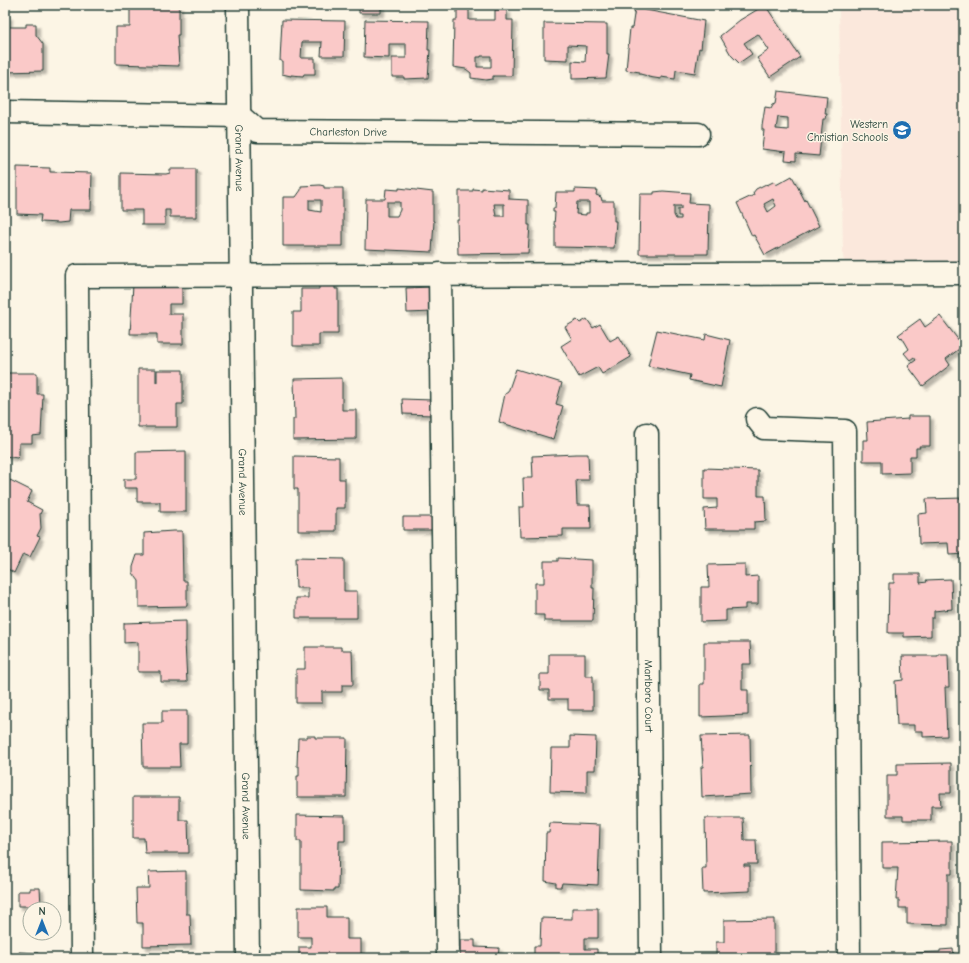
<svg xmlns="http://www.w3.org/2000/svg" width="969" height="963" font-family="'Comic Neue',sans-serif">
<style>
.built{fill:#fbe8dc}
.building{fill:#fac9c8;stroke:#1f3d34;fill-rule:evenodd;filter:url(#shadow)}
.lines{fill:none;stroke-linecap:round;stroke-linejoin:round}
.minor-casing{stroke:#1f3d34;stroke-width:25}
.minor{stroke:#fcf5e5;stroke-width:22}
.labels{text-anchor:middle;stroke-width:3;stroke-linejoin:round;paint-order:stroke}
.poi-label{font-size:11px;fill:#1f3d34;stroke:#fcf5e5;text-anchor:end}
.street-label{font-size:11px;fill:#1f3d34;stroke:#fcf5e5}
</style>
<defs>
<filter id="shadow"><feDropShadow dx="3.5" dy="3.5" stdDeviation="1" flood-color="#0004"/></filter>
</defs>
<rect width="100%" height="100%" fill="#fcf5e5"/>
<filter id="ink" filterUnits="userSpaceOnUse"><feTurbulence type="fractalNoise" baseFrequency=".025" numOctaves="2"/><feDisplacementMap in="SourceGraphic" scale="8" xChannelSelector="R" yChannelSelector="G"/><feConvolveMatrix kernelMatrix="1 2 1 2 8 2 1 2 1" color-interpolation-filters="sRGB"/></filter>
<g filter="url(#ink)">
<!-- built -->
<path class="built" d="M839 5H964V283L847 282 843 255Z"/>
<!-- building -->
<path class="building" d="M157 5H179V35H177L179 66 116 64V27H130V7H157Z
M359 5H381V13H359Z
M765 5 800 57 770 77 757 58 769 50 758 34 744 43 752 54 739 63 731 55 720 36 740 20Z
M635 8 704 21 701 49 699 48 695 73 676 70 675 79 661 77V79L648 77V76L640 74V72L626 70 630 28H632Z
M457 9H469V20H495V10H507V20H513L512 76H493V79L486 80 471 78V73L466 69 453 67 454 20H457ZM481 56H491V67H477V57H481Z
M5 16H9L8 27H26V24H36V35L43 44V71L5 72Z
M282 20 345 21 344 56H321L322 42H302L301 58H315V74H304L303 76 291 75V76L282 74V61H280Z
M365 20 429 21 428 50H430L428 78 404 79V77H392V58H406V44H389V58L364 57Z
M544 23 607 24V54H609L606 78 572 79V61L585 62 586 46 568 45V60L544 59Z
M778 91 827 97 825 114H827L826 119H823L819 156 796 154V161L785 160 786 152 762 149 764 130H762V126L765 107 771 108 773 104 776 103ZM778 117 788 118V130L776 129Z
M17 167 50 168V172L92 173 91 210H69L68 222 59 223 40 222 41 215 17 214Z
M170 169H196V217H170V210H165V225H142V210H121V173L166 174 170 173Z
M792 176 805 201 806 200 819 226 765 255 754 235 752 236 737 203 754 195 753 193 756 189 766 184 767 185 775 181 776 185ZM773 199 776 206 768 212 764 204Z
M320 185 324 186V188H343V246H283V197H296L301 190V186ZM309 200H321V212L309 210Z
M399 188 433 192V221H434L432 252 365 249 366 199H385L386 189 399 190ZM387 202H400V210L397 216H387Z
M482 188 509 190V199L528 200V225H530L528 253 458 254 457 220H459V191H473V189L482 190ZM494 204H504V216H496Z
M575 189 597 190 596 195 601 197 602 201H614V221H616L614 248 555 247V225H554L555 212H553V208H555L556 192H575ZM577 202H589V213H586V215L576 214Z
M663 191 690 193 689 203 709 204 708 254H639L640 194H654V192ZM674 206H681V209H678V216H681V219H676L674 215Z
M319 281H335V289H338V334H319V346H293V312H301V289H319Z
M182 283V304H169V314H183V344H157V334H130L133 284Z
M431 287 432 312 407 313 406 288Z
M940 316 963 346 946 359 950 365 923 386 908 366 916 360 914 357 910 360 904 353 909 349 902 337 901 338 898 335 920 319 925 327Z
M587 319 593 328 600 324 610 341 619 336 631 357 602 374 598 367 579 377 561 346 572 339 565 327 577 320 580 323Z
M657 330 705 340 706 334 730 340 721 387 689 380 690 375 648 366Z
M138 369H156V382H157V370H183V404H177V427H138Z
M516 369 562 383 556 404 563 406 553 439 499 422 505 394 508 392Z
M5 373H37V394H43L41 435 32 436V443H19V456L17 458 5 456Z
M342 378V410H356V439L293 440V419H295L294 379Z
M402 399 432 400V415L403 414Z
M908 416H930V446H919L920 448H916V456H910V473L882 474V461H863V440H868L867 422 908 419Z
M186 451V512H160V502H137V488H124V479H136V452Z
M576 454H588L589 480H576L577 505H590L591 529H563V536L520 537 519 507H524L523 478H533L532 456Z
M294 456 339 457V479H345V508H336V531H298V489H294Z
M704 468 758 470V496H765L766 521 754 522V529H705L704 509 717 508V499H704Z
M10 480 32 491 27 502 42 510 40 514 41 528 37 536 40 537 30 557 23 554 14 573 5 567V492Z
M964 498V554L949 555 948 543 919 544 918 514 927 513 926 499Z
M403 517H437V530H403Z
M173 531H182L183 581H187V606L139 607V581L133 573V567L137 555H144V533Z
M295 558 344 559V591H357V618H296V598H308V588H296Z
M558 558 592 560V588H594L593 621H544V615H535V583H544V561H558Z
M745 564V577L758 576V604H745V609L726 610V621L701 622V587H709L708 565Z
M894 574H920V583L927 582 926 580 951 579 952 609 934 611V618H931V636L904 637V633H888L889 583H894Z
M186 621V642H185L187 682H161V672H138V642L124 643V623Z
M704 642H750L751 664H742V690H748V715L700 717V684H704Z
M305 647H341V650H352L353 685H342V692H322V703H296V669H305Z
M549 654H585V676H593V710H568V699H549V690H540V674H549Z
M938 654H948L949 687H945L947 736 923 737V731H914V725H897L895 681 903 680 902 656H938Z
M162 711H187V744H179L180 767H143L142 723H162Z
M750 735 751 794 702 797 701 767H703L701 736Z
M307 736H315V738H347L346 797H297V776H299V766H297L298 738H307Z
M570 736 596 737 595 770H587V793L550 792 551 748H570Z
M951 763V793H940L941 806H931V820H903V816H887V775H897V764Z
M133 797H179V820H188L189 853H145L144 838H133Z
M297 815 345 816V841H339L338 889H334V891L301 890V841H297Z
M705 818H743L744 840H756L757 864H744V866H750V891L703 893 702 868H706Z
M550 823 600 825 598 885 562 883 561 887H556V883L545 881 546 833H549Z
M952 841V874H948V925L907 924V908H899V900H896L898 868H882V842Z
M186 871V914H190L191 945 143 946V923H137L136 888H149L148 872Z
M30 888H40L41 906H18V891H30Z
M298 907H327V917H347V939H361V958H299V947H311V937H298Z
M572 908H598V938H585V949H597V958H534V946H540L541 918 572 919Z
M774 919V958H716V942H724V920Z
M460 940H475V947L499 948 498 958H460Z
M953 949 954 958H905V953L940 952V950Z
M19 952 38 953V958H19Z"/>
<g class="lines">
<defs>
<g id="minor">
<path id="s1" d="M238 5 248 958"/>
<path id="s2" d="M5 112 240 116 257 131 698 134"/>
<path d="M440 274 448 958"/>
<path d="M757 419 764 428 845 431 849 958"/>
<path id="s3" d="M647 434 651 958"/>
<path d="M82 958 77 276 964 273"/>
</g>
</defs>
<!-- minor casing -->
<use href="#minor" class="minor-casing"/>
<!-- minor -->
<use href="#minor" class="minor"/>
</g>
</g>
<!-- icons -->
<defs>
<symbol id="school-disc" viewBox="-11 -11 22 22"><circle r="9.5" fill="#1f6fb2" stroke="#fcf5e5"/><path d="M0-5L7-2L0 1L-7-2ZM-4 1L0 2.5L4 1V4Q0 6-4 4Z" fill="#fff"/></symbol>
</defs>
<g fill-rule="evenodd">
<use href="#school-disc" x="891" y="119" width="22" height="22"/>
</g>
<g class="labels">
<!-- poi labels -->
<g class="poi-label">
<text x="888" y="128">Western<tspan x="888" dy="13">Christian Schools</tspan></text>
</g>
<!-- street labels -->
<g class="street-label">
<text dy="4" stroke="none"><textPath href="#s2" startOffset="349">Charleston Drive</textPath></text>
<text dy="4" stroke="none"><textPath href="#s1" startOffset="153">Grand Avenue</textPath></text>
<text dy="4" stroke="none"><textPath href="#s1" startOffset="477">Grand Avenue</textPath></text>
<text dy="4" stroke="none"><textPath href="#s3" startOffset="262">Marlboro Court</textPath></text>
<text dy="4" stroke="none"><textPath href="#s1" startOffset="801">Grand Avenue</textPath></text>
</g>
</g>
<!-- margin -->
<rect width="969" height="963" fill="none" stroke="#fcf5e5" stroke-width="20"/>
<rect x="10" y="10" width="949" height="943" fill="none" stroke="#1f3d34" stroke-width="1.5" filter="url(#ink)"/>
<!-- north arrow -->
<g transform="translate(42 921)"><circle r="19" fill="#fcf5e5" stroke="#a4ab9e"/>
<path d="M0-3L7 15L0 10L-7 15Z" fill="#1f6fb2"/>
<text y="-6" font-size="11" font-weight="bold" text-anchor="middle" fill="#1f3d34">N</text>
</g>
</svg>
